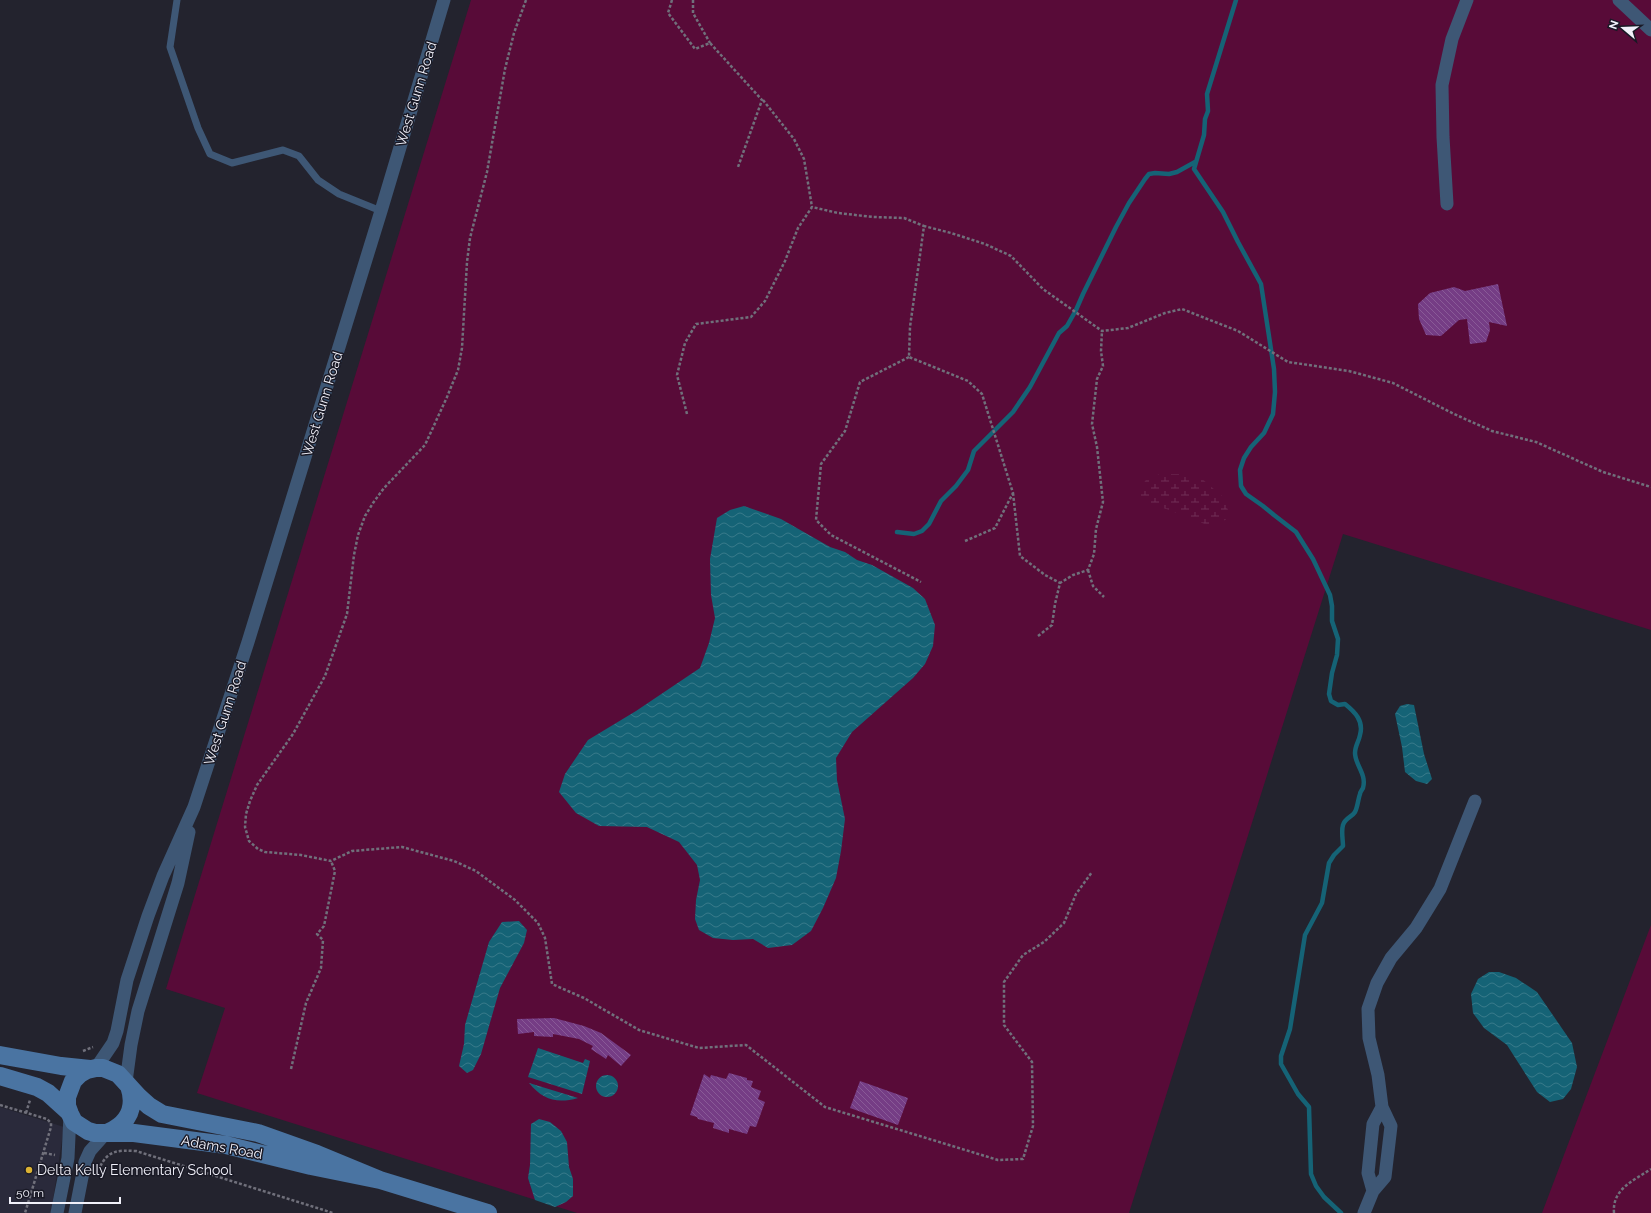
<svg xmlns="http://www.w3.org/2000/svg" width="1651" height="1213" font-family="Raleway,sans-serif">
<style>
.built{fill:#2a2a3b}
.green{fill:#580b38}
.wetland{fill:url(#wetland-marsh)}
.water{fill:url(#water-waves)}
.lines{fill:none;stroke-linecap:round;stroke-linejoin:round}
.stream{stroke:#156376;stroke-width:4.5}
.building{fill:url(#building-back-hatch)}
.path{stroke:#70707b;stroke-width:2.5;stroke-dasharray:3 2;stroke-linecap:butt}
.service{stroke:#3e5775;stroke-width:7}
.minor{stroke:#3e5775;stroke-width:13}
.secondary{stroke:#4a74a2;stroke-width:18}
.poi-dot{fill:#dbb233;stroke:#191925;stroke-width:1.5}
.labels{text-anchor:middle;stroke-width:3;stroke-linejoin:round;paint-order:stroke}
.street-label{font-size:14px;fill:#f1f1fa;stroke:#191925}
.poi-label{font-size:14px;fill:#f1f1fa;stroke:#191925;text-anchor:start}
</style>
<defs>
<pattern id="wetland-marsh" width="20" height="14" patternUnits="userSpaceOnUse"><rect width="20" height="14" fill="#580b38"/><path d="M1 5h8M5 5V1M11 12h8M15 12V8" fill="none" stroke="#702f56"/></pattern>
<pattern id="water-waves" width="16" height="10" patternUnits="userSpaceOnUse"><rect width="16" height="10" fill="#156376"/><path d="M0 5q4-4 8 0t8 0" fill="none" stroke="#387a8a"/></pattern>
<pattern id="building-back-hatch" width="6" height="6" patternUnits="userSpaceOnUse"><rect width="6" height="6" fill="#753d85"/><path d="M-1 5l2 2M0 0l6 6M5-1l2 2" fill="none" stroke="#895a97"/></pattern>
</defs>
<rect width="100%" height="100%" fill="#23232e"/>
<!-- built -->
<path class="built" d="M0 1107 64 1127 51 1213H0Z"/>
<!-- green -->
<path class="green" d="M471 0H1651V630L1343 534 1129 1213H577L197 1093 225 1008 166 989Z
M1651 925V1213H1542Z"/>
<!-- wetland -->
<path class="wetland" d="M1160 474H1187L1201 478 1222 496 1231 517 1211 527C1188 516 1163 509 1140 498L1139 488 1147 479Z"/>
<!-- water -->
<path class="water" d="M744 506 781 519 830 547 845 552 857 560 872 565 913 588 925 599 935 625 933 646 925 664 913 678 852 732 836 758 837 780 845 819 841 851 836 878 823 908 811 931 792 945 768 948 753 939 733 940 713 938 699 930 695 919 696 900 700 880 697 865 679 842 647 827 599 826 576 813 559 792 565 774 588 740 636 711 700 668 709 643 715 618 711 595 710 559 717 518 730 510Z
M1407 704 1414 705 1424 754 1432 779 1427 784 1416 781 1405 772 1402 747 1395 714 1400 706Z
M519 921 527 930 524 943 500 988 481 1054 473 1070 467 1073 459 1066 464 1044 465 1025 489 942 502 922Z
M1489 972H1499L1516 978 1537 992 1572 1043 1577 1067 1571 1089 1563 1099 1550 1102 1537 1092 1507 1045 1484 1028 1473 1013 1471 994 1478 979Z
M538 1048 583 1063 585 1059 590 1061 582 1094 528 1077Z
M596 1086a11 11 0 1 1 22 0a11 11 0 1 1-22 0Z
M529 1083 578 1098C557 1104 543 1100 529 1083Z
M539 1119 550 1122 561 1131 567 1142 569 1167 573 1179V1196L566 1202 555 1207 535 1200 528 1178 530 1165 531 1124Z"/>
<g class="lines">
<!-- stream -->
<path class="stream" d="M1236 0 1207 94 1208 111 1205 119 1204 135 1194 169 1223 212 1238 242 1261 284 1274 369 1275 392 1273 414 1264 433 1251 447 1244 458 1240 470 1241 486 1246 494 1263 506 1274 515 1296 532 1313 559 1330 595 1332 606V621L1338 639 1337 655 1332 673 1329 694 1331 701 1338 705 1345 704C1355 712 1364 721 1360 735 1359 741 1355 746 1355 753 1355 765 1367 774 1363 788 1362 790 1360 792 1360 794 1358 799 1358 806 1355 812 1352 817 1345 818 1343 825 1341 831 1343 840 1343 846L1334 855 1329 863 1322 903 1305 935 1290 1029 1281 1056V1064L1298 1094 1309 1107 1311 1174 1316 1186 1324 1197 1341 1213
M897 532 914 534 922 531 929 524 941 501 956 486 968 470 974 451 1013 412 1030 387 1059 333 1067 326 1076 310 1083 294 1116 227 1129 203 1145 179 1149 174 1155 173 1169 174 1177 172 1195 162"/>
</g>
<!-- building -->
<path class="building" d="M1498 284 1507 326 1489 322 1490 330 1486 342 1470 344 1467 319 1459 320 1441 336 1426 335 1419 319 1418 304 1430 293 1454 287 1465 291Z
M554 1018 584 1026 601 1033 631 1055 621 1066 608 1055 606 1059 591 1049 593 1046 579 1039 553 1034V1037L534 1036V1032L518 1034 517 1019Z
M729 1073 747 1078V1080L753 1081 751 1087 761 1091 758 1099 765 1102 756 1127 750 1126 747 1134 729 1129V1133L713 1128 714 1123 698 1119 697 1117 690 1115 704 1074 710 1078 711 1075 726 1079Z
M860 1081 908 1098 898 1125 850 1108Z"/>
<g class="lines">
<!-- path -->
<path class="path" d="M526 0 514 33 505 69 487 172 470 238 467 262 462 348 458 370 447 397 425 445 384 488 373 503 365 516 358 535 354 555 347 614 325 676 293 734 257 785 250 801 246 814 245 827 249 841 258 849 265 852 301 855 331 861 352 851 402 847 454 861 476 871 515 900 538 923 545 938 552 984 584 998 639 1030 699 1048 746 1045 825 1107 998 1160 1023 1159 1033 1126 1032 1062 1004 1025V982L1023 955 1044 942 1064 923 1076 894 1092 872
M672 0 668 13 695 49 710 43 762 100 738 167
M693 0V13L710 43
M763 100 794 139 804 159 812 207
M909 357 860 382 845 431 821 464 816 520 831 535 921 582
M687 414 677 375 685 343 696 324 751 317 765 301 785 261 798 228 812 207 838 213 873 217 904 218 924 226
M1013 493 1020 556 1045 575 1060 583
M965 541 995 528 1013 493 982 394 968 381 909 357 910 327 924 226 951 233 985 244 1011 256 1043 289 1102 331 1128 328 1165 313 1182 309 1238 331 1288 362 1349 371 1393 383 1454 414 1492 431 1536 442 1603 472 1651 487
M1088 570 1093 586 1104 597
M1038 636 1052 625 1055 604 1060 583 1073 575 1088 570 1094 554 1096 529 1103 502 1097 447 1092 424 1097 379 1103 366 1101 351 1102 331
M83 1051 93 1047
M291 1069 306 1003 321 968 323 940 317 934 324 926 335 871 331 861
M0 1105 47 1119 51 1123V1127L25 1213
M26 1113 30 1100
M44 1153 55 1155
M96 1166 100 1167C108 1150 118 1150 136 1151L333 1213
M1614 1213C1612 1189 1633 1181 1651 1169"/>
<!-- service -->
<path class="service" d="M177 0 170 47 198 128 210 154 232 163 283 150 299 156 318 180 339 194 381 211"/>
<!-- minor -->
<path class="minor" d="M1619 0 1651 30
M1447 204 1443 137 1442 85 1452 39 1467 0
M96 1068 113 1043 117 1031 127 980 148 916 163 876 194 807 248 642 381 211 444 0
M126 1082 131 1045 138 1011 178 883 189 832
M1382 1107 1373 1124 1368 1173 1373 1191 1385 1177 1391 1126 1382 1107 1378 1075 1369 1038 1368 1009 1377 983 1391 958 1416 928 1440 889 1475 801
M57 1213 68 1158 70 1114
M75 1213 85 1162 90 1151 107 1132
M1364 1213 1373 1191"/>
<!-- secondary -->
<path class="secondary" d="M0 1055 61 1066 90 1069
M0 1076 37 1087 48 1093 69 1112
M109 1132C129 1123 136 1106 129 1086
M380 1180 311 1166 226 1145 134 1133H95L88 1131 74 1122 70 1114 67 1106V1097L73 1081 80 1074 87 1070 96 1068H103L118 1074 139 1097 149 1106 162 1114 258 1133 317 1154 380 1180 488 1213"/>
</g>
<!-- markers -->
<circle class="poi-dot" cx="29" cy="1170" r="4"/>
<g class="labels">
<!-- street labels -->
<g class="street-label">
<text transform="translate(416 94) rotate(-73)" y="5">West Gunn Road</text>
<text transform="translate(322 404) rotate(-73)" y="5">West Gunn Road</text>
<text transform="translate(225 713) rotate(-72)" y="5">West Gunn Road</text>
<text transform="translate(222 1147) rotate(10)" y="5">Adams Road</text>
</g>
<!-- poi labels -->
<g class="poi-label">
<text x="37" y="1175">Delta Kelly Elementary School</text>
</g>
</g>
<!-- north arrow -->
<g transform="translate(1623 28) rotate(289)" stroke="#191925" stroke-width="3" paint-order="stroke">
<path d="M0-3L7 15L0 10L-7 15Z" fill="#f1f1fa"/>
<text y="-6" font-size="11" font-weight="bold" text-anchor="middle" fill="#f1f1fa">N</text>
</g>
<!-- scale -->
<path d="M10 1197v6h110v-6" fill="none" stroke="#f1f1fa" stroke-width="2"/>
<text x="16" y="1197" font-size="12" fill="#f1f1fa" stroke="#191925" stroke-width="3" paint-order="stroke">50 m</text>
</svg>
